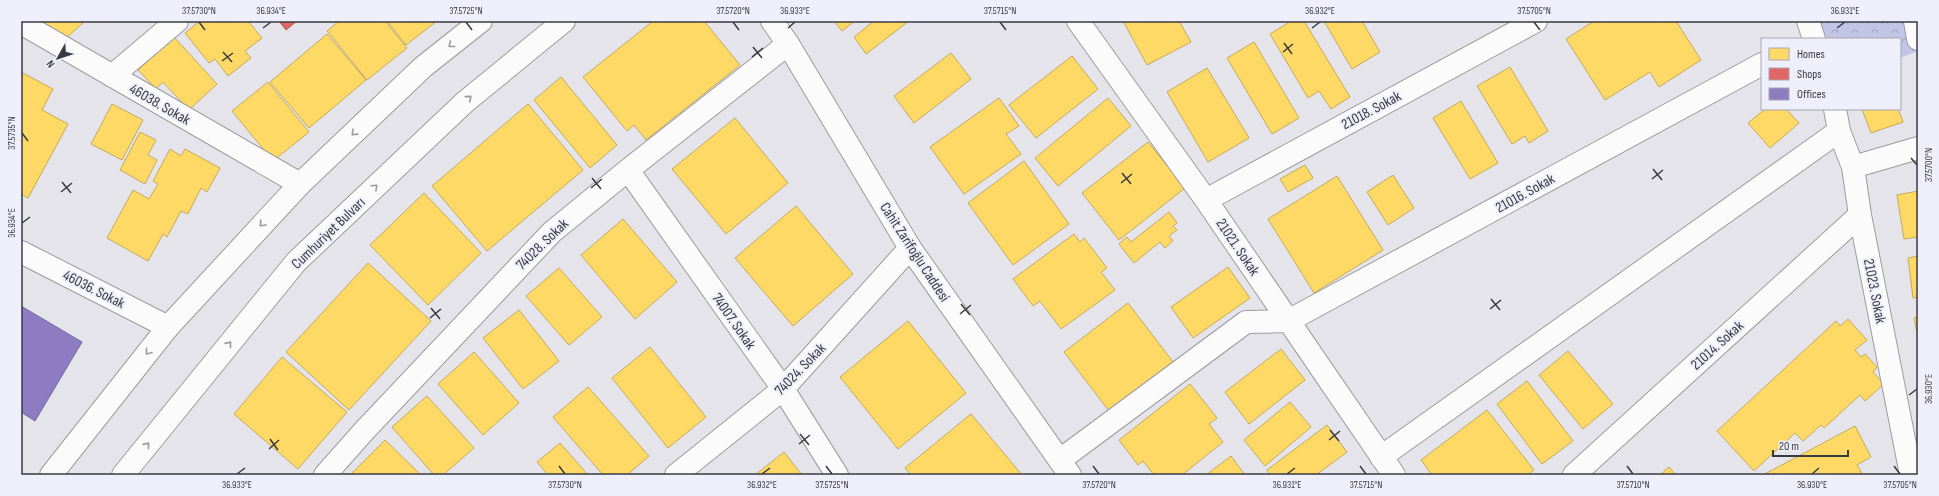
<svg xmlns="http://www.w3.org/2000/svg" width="1939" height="496" font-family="'Sofia Sans Condensed',sans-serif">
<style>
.park{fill:url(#park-crowns)}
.homes{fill:#ffd966;stroke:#c4aa5b}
.shops{fill:#e06666;stroke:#ae595b}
.offices{fill:#8e7cc3;stroke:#75689c}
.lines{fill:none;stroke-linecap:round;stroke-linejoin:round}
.street-casing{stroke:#9c9ca0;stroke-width:24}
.secondary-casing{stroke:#9c9ca0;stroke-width:24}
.street{stroke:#fbfbfc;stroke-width:22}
.secondary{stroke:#fbfbfc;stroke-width:22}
.oneway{stroke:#9a9b9e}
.ticks{fill:none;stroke:#3a3b40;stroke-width:1.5}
.labels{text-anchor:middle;stroke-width:4;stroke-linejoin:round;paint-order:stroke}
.street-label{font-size:15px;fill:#3a3b40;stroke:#eeeffb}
.neatline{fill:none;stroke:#3a3b40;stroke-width:1.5}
.ticks-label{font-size:10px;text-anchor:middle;fill:#3a3b40}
</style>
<defs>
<pattern id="park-crowns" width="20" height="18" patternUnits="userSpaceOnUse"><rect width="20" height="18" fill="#c2c5e6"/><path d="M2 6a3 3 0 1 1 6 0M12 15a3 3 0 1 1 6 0" fill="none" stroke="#9fa1bc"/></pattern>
</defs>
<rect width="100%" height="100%" fill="#e4e4ea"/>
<!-- park -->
<path class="park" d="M1808 21H1915L1918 51 1900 58V39H1814Z"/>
<!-- homes -->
<path class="homes" d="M35 21H85L64 40Z
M200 21H248L262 38 245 51 251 58 228 76 215 59 209 63 185 33Z
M339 21H385L407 48 367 80 327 31Z
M387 21H437L406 45Z
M653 21H704L740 65 646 140 634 125 627 131 583 77Z
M834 21H855L842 31Z
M874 21H909L866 54 854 37Z
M1123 21H1179L1191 42 1147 65Z
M1291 21H1304L1350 97 1331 109 1319 91 1308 98 1270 34Z
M1324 21H1362L1380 52 1352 69Z
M1594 21H1676L1701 60 1659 87 1650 72 1605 100 1566 39Z
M327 34 366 80 309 128 270 82Z
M174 37 217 84 189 110 163 82 156 89 138 70Z
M1254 42 1299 118 1272 134 1227 58Z
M951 53 971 79 914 123 894 96Z
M1072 56 1098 89 1036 138 1009 105Z
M1510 67 1548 131 1529 143 1525 136 1512 144 1477 86Z
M1207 68 1249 138 1208 162 1167 92Z
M23 73 53 89 42 110 68 124 28 198 21 194V77Z
M561 77 617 145 590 168 534 100Z
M268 82 309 132 273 161 232 111Z
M999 98 1019 126 1006 134 1021 154 964 194 930 147Z
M1108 98 1131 126 1058 186 1035 158Z
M1461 101 1498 163 1470 179 1433 118Z
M112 104 143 120 122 160 91 144Z
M528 104 583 170 487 251 432 186Z
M1765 109H1786L1799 123 1770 148 1748 123Z
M1862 109H1898L1903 122 1871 133Z
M735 118 788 183 726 234 672 169Z
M140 132 156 140 148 155 157 160 145 184 120 170Z
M1148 142 1185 188 1119 240 1082 193Z
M170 149 181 156 185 149 220 168 207 192 201 188 188 214 181 211 167 237 163 234 148 261 107 238 133 190 149 199 158 184 153 181Z
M1024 161 1069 224 1013 265 968 203Z
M1305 165 1313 178 1288 192 1280 179Z
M1393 175 1414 208 1388 225 1367 192Z
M1337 176 1383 250 1314 293 1268 219Z
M1918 191V237L1904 239 1897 195Z
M424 193 481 253 428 305 370 245Z
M796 206 853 274 793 326 735 258Z
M1169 212 1177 223 1173 226 1177 230 1169 236 1173 241 1165 248 1160 242 1134 263 1119 244 1127 237 1131 242Z
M623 219 677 282 635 319 581 255Z
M1074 234 1080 242 1084 238 1107 268 1101 272 1115 290 1061 329 1040 301 1033 306 1013 279Z
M1918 256V297L1913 298 1908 258Z
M368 263 431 321 349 410 286 352Z
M1228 267 1250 298 1193 338 1171 307Z
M559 268 602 317 569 345 526 296Z
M1128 303 1173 362 1109 411 1064 352Z
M519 310 559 361 523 389 483 338Z
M1918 317V338L1914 318Z
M1848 319 1867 340 1855 350 1861 357 1865 354 1877 367 1873 372 1884 384 1865 401 1860 395 1824 428 1821 425 1803 441 1795 433 1754 471 1717 431 1836 321 1840 326Z
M908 321 966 393 898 449 840 377Z
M650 347 706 417 668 448 612 378Z
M1281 349 1305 380 1249 424 1225 392Z
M1568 351 1613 404 1583 429 1539 375Z
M474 352 519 403 483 435 438 384Z
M282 357 347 412 298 469 234 414Z
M1527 381 1573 441 1542 464 1497 404Z
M1190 384 1217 418 1209 424 1223 442 1182 475H1154L1143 461 1138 465 1119 440Z
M588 387 649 456 627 475H603L553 417Z
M427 396 474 448 443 475H434L392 427Z
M1290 402 1311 427 1265 466 1244 440Z
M1487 410 1534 470 1528 475H1432L1421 460Z
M971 414 1022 475H911L905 468Z
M1327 425 1347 452 1316 475H1270L1267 470Z
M1855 426 1871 457 1857 465 1863 475H1763Z
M385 440 421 475H354L352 473Z
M560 443 588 475H548L537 462Z
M784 452 802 475H755Z
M1231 456 1245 475H1206Z
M1669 467 1676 475H1660Z"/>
<!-- shops -->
<path class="shops" d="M279 21H297L286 30Z"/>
<!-- offices -->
<path class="offices" d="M21 306 82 342 35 421 21 412Z"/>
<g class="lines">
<defs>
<path id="street" d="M1078 21 1206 200 1394 475
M1808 21 1814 39
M1915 21 1918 39
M21 23 300 184
M112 76 177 21
M1835 109 1839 131 1853 167 1860 215 1911 475
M1853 167 1918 148
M628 170 783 389 837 475
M1206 200 1536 21
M21 252 168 327
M1381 457 1839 131
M1060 460 1246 322 1288 321 1762 64
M325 475 364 431 552 232 628 170 788 44
M676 475 783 389 910 248
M1574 475 1860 215"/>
<path id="secondary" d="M772 21 788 44 910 248 1070 475
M51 475 168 327 300 184 423 67 481 21
M123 475 296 262 465 102 564 21"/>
</defs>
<!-- street casing -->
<use href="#street" class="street-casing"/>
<!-- secondary casing -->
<use href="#secondary" class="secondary-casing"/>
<!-- street -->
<use href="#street" class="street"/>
<!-- secondary -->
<use href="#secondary" class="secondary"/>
</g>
<!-- one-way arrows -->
<defs><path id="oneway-chevron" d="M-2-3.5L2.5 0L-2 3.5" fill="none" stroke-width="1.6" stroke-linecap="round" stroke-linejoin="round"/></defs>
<g class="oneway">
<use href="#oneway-chevron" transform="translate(451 45) rotate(141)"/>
<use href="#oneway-chevron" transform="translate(469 98) rotate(-40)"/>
<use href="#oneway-chevron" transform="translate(354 133) rotate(136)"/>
<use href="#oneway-chevron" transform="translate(375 187) rotate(-43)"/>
<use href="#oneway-chevron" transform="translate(262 224) rotate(133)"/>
<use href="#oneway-chevron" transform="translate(229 344) rotate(-51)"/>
<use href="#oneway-chevron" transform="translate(148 352) rotate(128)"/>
<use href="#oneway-chevron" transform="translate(147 445) rotate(-51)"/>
</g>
<!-- ticks -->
<path class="ticks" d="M199 22 205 30M466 22 472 30M733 22 739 30M1000 22 1006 30M1534 22 1540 30M263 28 271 22M788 28 795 22M1312 28 1320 22M1837 28 1845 22M1284 43 1292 54M753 47 762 58M223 52 232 62M1283 52 1293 44M752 57 763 48M222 61 233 53M22 133 28 141M1911 158 1917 165M1653 169 1662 180M1122 173 1131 184M592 178 601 189M1652 179 1663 170M62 182 71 193M1121 183 1132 174M591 188 602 179M61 192 72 183M22 223 30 217M1491 299 1500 310M961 304 970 315M431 308 440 319M1490 309 1501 300M960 314 971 305M430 318 441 309M1909 395 1917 389M1330 430 1339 441M800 434 809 445M270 439 278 450M1329 440 1340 431M799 444 810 435M269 449 279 440M559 466 565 474M826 466 832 474M1093 466 1099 474M1360 466 1366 474M1627 466 1633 474M1894 466 1900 474M237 474 245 468M762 474 770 468M1287 474 1295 468M1812 474 1819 468"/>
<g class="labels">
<!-- street labels -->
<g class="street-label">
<text transform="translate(160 104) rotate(30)" y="5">46038. Sokak</text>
<text transform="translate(1371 110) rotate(-28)" y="5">21018. Sokak</text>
<text transform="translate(1525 193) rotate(-29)" y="5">21016. Sokak</text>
<text transform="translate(328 233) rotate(-44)" y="5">Cumhuriyet Bulvarı</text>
<text transform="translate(542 244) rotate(-44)" y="5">74028. Sokak</text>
<text transform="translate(1238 247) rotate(56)" y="5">21021. Sokak</text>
<text transform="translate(915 252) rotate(57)" y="5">Cahit Zarifoğlu Caddesi</text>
<text transform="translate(94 289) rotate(27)" y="5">46036. Sokak</text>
<text transform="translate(1875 291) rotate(79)" y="5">21023. Sokak</text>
<text transform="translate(734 321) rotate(55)" y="5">74007. Sokak</text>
<text transform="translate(1717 345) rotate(-42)" y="5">21014. Sokak</text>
<text transform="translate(800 369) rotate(-46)" y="5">74024. Sokak</text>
</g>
</g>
<!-- border -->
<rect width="1939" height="496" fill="none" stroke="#eeeffb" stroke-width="44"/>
<!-- legend -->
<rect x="1761" y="38" width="140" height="72" fill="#eeeffb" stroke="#a6a7b0"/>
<rect x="1769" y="48" width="20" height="12" fill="#ffd966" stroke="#a6a7b0"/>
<text x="1797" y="58" font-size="12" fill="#3a3b40">Homes</text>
<rect x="1769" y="68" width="20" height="12" fill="#e06666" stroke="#a6a7b0"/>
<text x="1797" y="78" font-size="12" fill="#3a3b40">Shops</text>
<rect x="1769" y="88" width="20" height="12" fill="#8e7cc3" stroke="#a6a7b0"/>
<text x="1797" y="98" font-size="12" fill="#3a3b40">Offices</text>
<!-- north arrow -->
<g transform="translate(58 58) rotate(231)" stroke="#eeeffb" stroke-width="3" paint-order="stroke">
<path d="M0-3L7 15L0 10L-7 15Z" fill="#3a3b40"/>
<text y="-6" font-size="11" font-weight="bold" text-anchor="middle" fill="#3a3b40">N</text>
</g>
<!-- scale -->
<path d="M1773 450v6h75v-6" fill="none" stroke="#3a3b40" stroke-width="2"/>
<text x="1779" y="450" font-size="12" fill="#3a3b40" stroke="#eeeffb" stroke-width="3" paint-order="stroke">20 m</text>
<rect x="22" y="22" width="1895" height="452" class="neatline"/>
<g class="ticks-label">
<text x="199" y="14">37.5730°N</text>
<text x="271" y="14">36.934°E</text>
<text x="466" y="14">37.5725°N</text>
<text x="733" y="14">37.5720°N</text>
<text x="795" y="14">36.933°E</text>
<text x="1000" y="14">37.5715°N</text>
<text x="1320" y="14">36.932°E</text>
<text x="1534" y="14">37.5705°N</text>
<text x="1845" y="14">36.931°E</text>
<text transform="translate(11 133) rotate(-90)" y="4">37.5735°N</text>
<text transform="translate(1928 165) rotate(-90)" y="4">37.5700°N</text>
<text transform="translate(11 223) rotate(-90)" y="4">36.934°E</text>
<text transform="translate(1928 389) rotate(-90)" y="4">36.930°E</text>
<text x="237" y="488">36.933°E</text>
<text x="565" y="488">37.5730°N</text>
<text x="762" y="488">36.932°E</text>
<text x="832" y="488">37.5725°N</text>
<text x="1099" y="488">37.5720°N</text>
<text x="1287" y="488">36.931°E</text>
<text x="1366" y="488">37.5715°N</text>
<text x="1633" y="488">37.5710°N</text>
<text x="1812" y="488">36.930°E</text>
<text x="1900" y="488">37.5705°N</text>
</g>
</svg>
